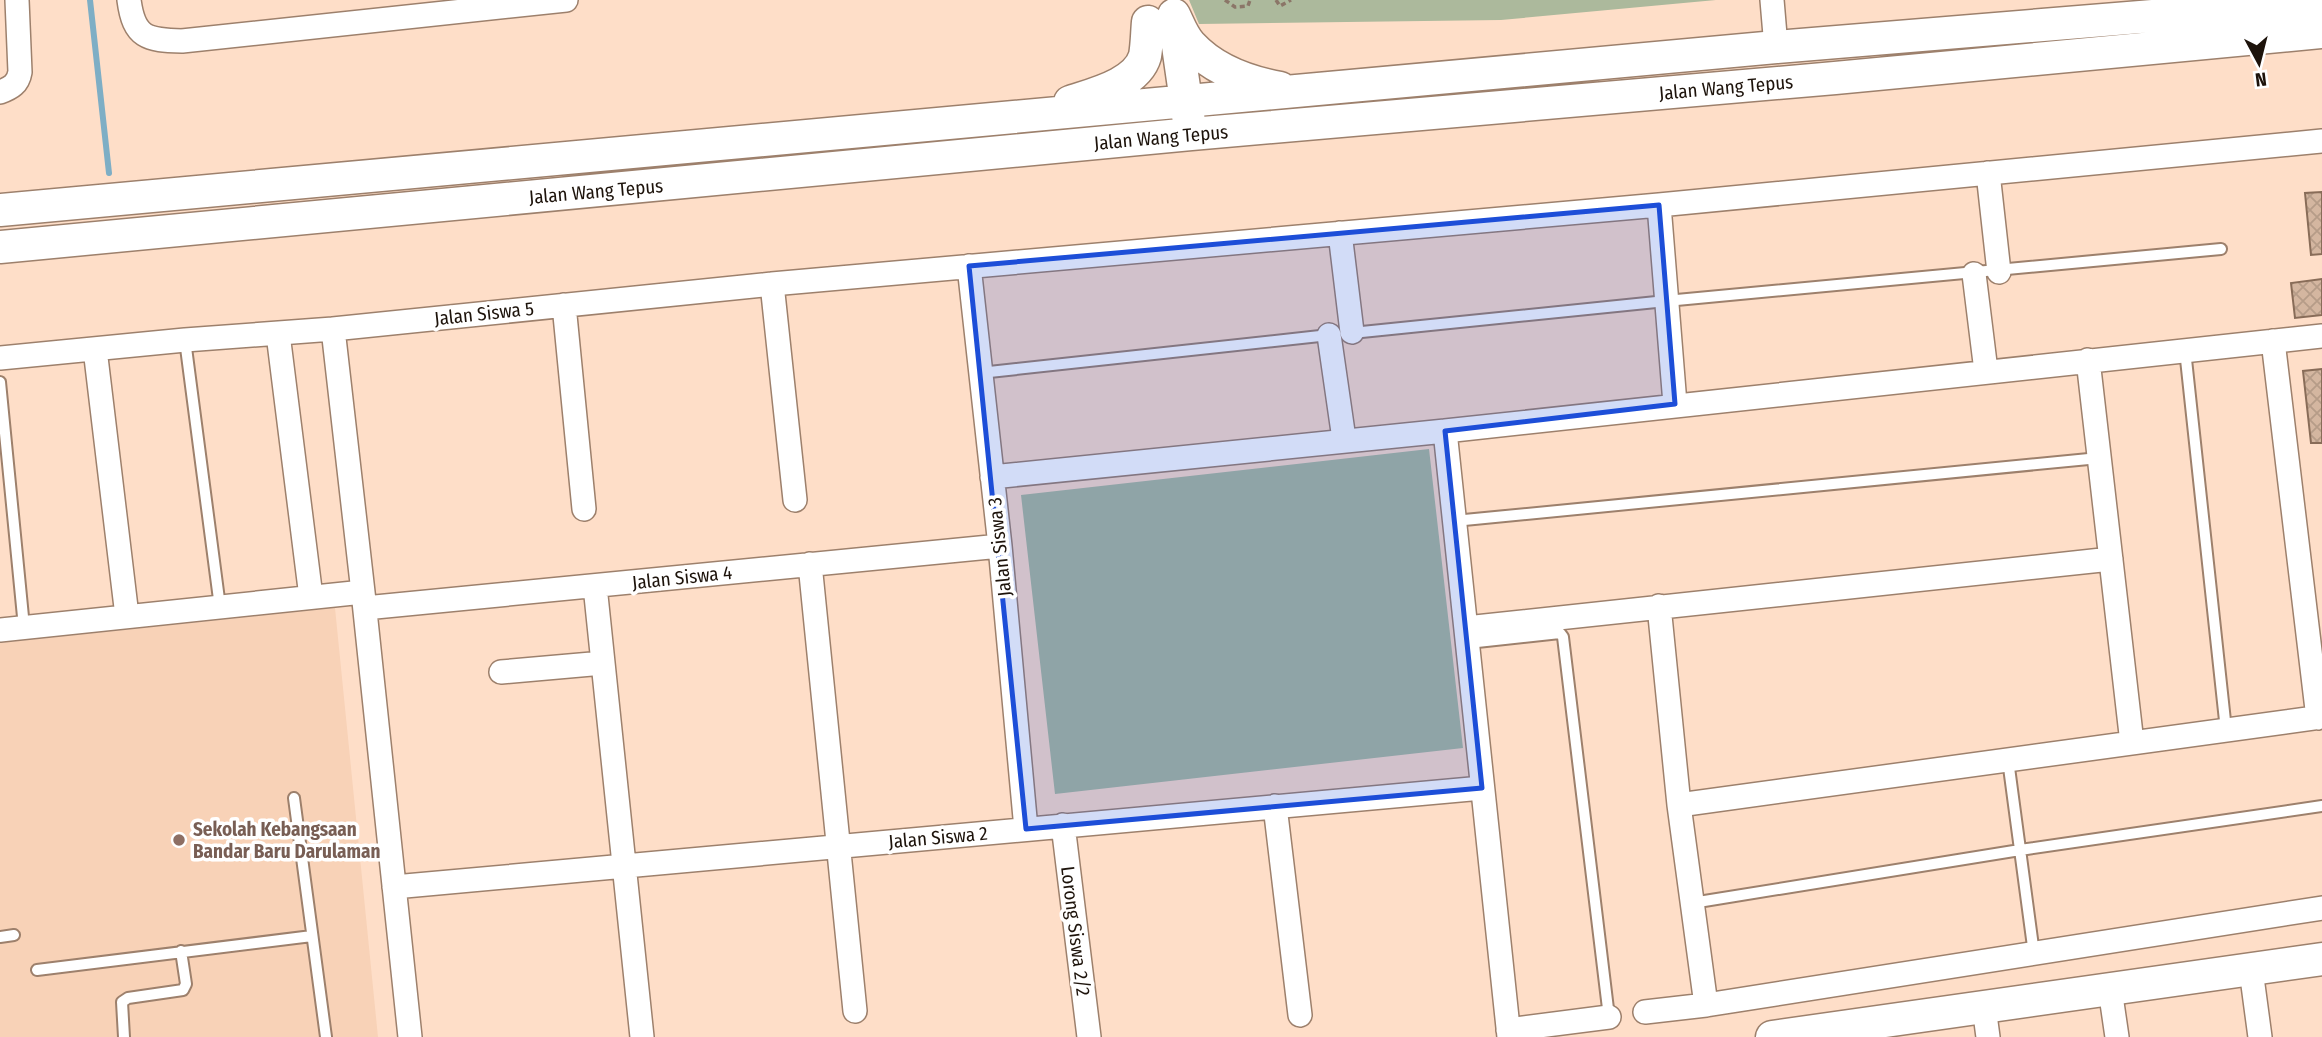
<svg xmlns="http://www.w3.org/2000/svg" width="2322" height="1037" font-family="'Fira Sans Condensed',sans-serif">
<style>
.built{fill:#f8d2b7}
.green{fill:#acb99c}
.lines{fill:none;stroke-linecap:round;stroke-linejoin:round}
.stream{stroke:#7eaec5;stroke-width:6}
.building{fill:url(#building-cross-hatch);stroke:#886c58;stroke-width:2}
.lane-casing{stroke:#9d806c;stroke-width:14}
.street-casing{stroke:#9d806c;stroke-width:26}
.secondary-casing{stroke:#9d806c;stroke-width:35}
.path{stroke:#8b7668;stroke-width:3.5;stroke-dasharray:5 3.5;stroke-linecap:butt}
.lane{stroke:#fff;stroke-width:10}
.street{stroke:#fff;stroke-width:23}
.secondary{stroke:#fff;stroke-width:32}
.marked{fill:#1d4ed8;fill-opacity:0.2;stroke:#1d4ed8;stroke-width:5;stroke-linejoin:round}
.education-dot{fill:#8d6e63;stroke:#fff;stroke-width:2.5}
.labels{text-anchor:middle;stroke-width:7;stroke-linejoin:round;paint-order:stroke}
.street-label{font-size:19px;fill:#1d130b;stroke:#fff}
.education-label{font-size:19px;font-weight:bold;fill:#785e54;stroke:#fff;text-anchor:start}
</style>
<defs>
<pattern id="building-cross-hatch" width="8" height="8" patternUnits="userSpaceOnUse" patternTransform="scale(1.75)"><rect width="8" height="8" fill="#d4b6a0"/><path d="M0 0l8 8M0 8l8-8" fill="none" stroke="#b69c88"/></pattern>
</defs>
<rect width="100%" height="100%" fill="#fedec8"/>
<!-- built -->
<path class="built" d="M335 608 378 1037H0V643Z"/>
<!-- green -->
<path class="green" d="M1189 0H1716L1501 20 1199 24Z
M1429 449 1463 748 1055 794 1021 495Z"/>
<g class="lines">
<!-- stream -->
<path class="stream" d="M90 0 109 173"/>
</g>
<!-- building -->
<path class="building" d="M2322 192V254L2311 255 2305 193Z
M2322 279V315L2295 318 2291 283Z
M2322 369V443H2311L2303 371Z"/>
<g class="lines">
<defs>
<path id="lane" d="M1352 333 1666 301 2221 249
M185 340 220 607
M2185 350 2226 730
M980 373 1329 335
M0 382 24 627
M1454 521 2099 458
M1468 643 1560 633 1563 637 1609 1017
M2008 760 2034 954
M294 798 326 1037
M1692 903 2020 850 2322 806
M0 937 14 935
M37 970 312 936
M124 1037 122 1002 128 998 183 990 186 984 181 951"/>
<path id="street" d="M129 0C134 38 147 40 182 41L566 0
M1772 0 1776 47
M0 92C11 88 18 84 20 72L17 0
M1988 173 1999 272
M1659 205 1675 404
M1340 233 1352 332
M969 266 1000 546 1026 829
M1974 274 1986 371
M772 284 795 500
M564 305 584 509
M333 329 363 592 410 1037
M278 334 311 597
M1329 335 1344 439
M2273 341 2318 718
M95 349 127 616
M0 358 185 340 333 329 772 284 1659 205 2322 141
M2088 360 2132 743
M1445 431 1509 1037
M992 477 1445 431 2322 336
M810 564 855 1011
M595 586 642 1037
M1659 606 1679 805 1706 1005
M365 608 1000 546
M1466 628 2111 559
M0 630 363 592
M501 672 603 663
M1679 805 2322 717
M1275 806 1300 1015
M1063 825 1089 1037
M394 887 1482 788
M2251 970 2260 1037
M2110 989 2117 1037
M1984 1007 1988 1037
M1645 1012 1706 1005 2322 908
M1508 1030 1609 1017"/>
<path id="secondary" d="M1174 15C1179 25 1183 37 1191 45 1213 69 1248 82 1280 88
M1175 25 1189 122
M1070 102C1094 94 1137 84 1145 56 1147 45 1147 33 1148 22
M0 210 1776 47 2322 2
M0 247 1191 134 1835 78 2322 32
M1772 1037 2322 959"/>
</defs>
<!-- lane casing -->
<use href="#lane" class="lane-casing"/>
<!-- street casing -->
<use href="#street" class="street-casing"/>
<!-- secondary casing -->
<use href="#secondary" class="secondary-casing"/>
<!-- path -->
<path class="path" d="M1225 0 1235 7 1248 6 1250 0
M1276 0 1280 6 1291 0"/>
<!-- lane -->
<use href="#lane" class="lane"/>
<!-- street -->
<use href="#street" class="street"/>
<!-- secondary -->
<use href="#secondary" class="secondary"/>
</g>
<!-- marked area -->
<path class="marked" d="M1659 205 1675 404 1445 431 1482 788 1026 829 969 266Z"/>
<!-- markers -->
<circle class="education-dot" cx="179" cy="840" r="7"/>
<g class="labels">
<!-- street labels -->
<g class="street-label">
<text transform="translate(1726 87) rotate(-5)" y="7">Jalan Wang Tepus</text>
<text transform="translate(1161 137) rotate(-5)" y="7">Jalan Wang Tepus</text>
<text transform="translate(596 191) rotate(-5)" y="7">Jalan Wang Tepus</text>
<text transform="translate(484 313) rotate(-6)" y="7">Jalan Siswa 5</text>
<text transform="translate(999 547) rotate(-96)" y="7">Jalan Siswa 3</text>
<text transform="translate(682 577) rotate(-6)" y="7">Jalan Siswa 4</text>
<text transform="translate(938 837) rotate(-5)" y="7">Jalan Siswa 2</text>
<text transform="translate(1076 931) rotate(83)" y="7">Lorong Siswa 2/2</text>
</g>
<!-- education labels -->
<g class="education-label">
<text x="193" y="836">Sekolah Kebangsaan<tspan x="193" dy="22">Bandar Baru Darulaman</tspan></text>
</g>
</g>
<!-- north arrow -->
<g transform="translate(2259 63) rotate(173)" stroke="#ffffff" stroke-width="5" paint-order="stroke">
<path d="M0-5L12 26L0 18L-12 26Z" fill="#1d130b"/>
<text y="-10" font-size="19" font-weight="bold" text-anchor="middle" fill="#1d130b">N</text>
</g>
</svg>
